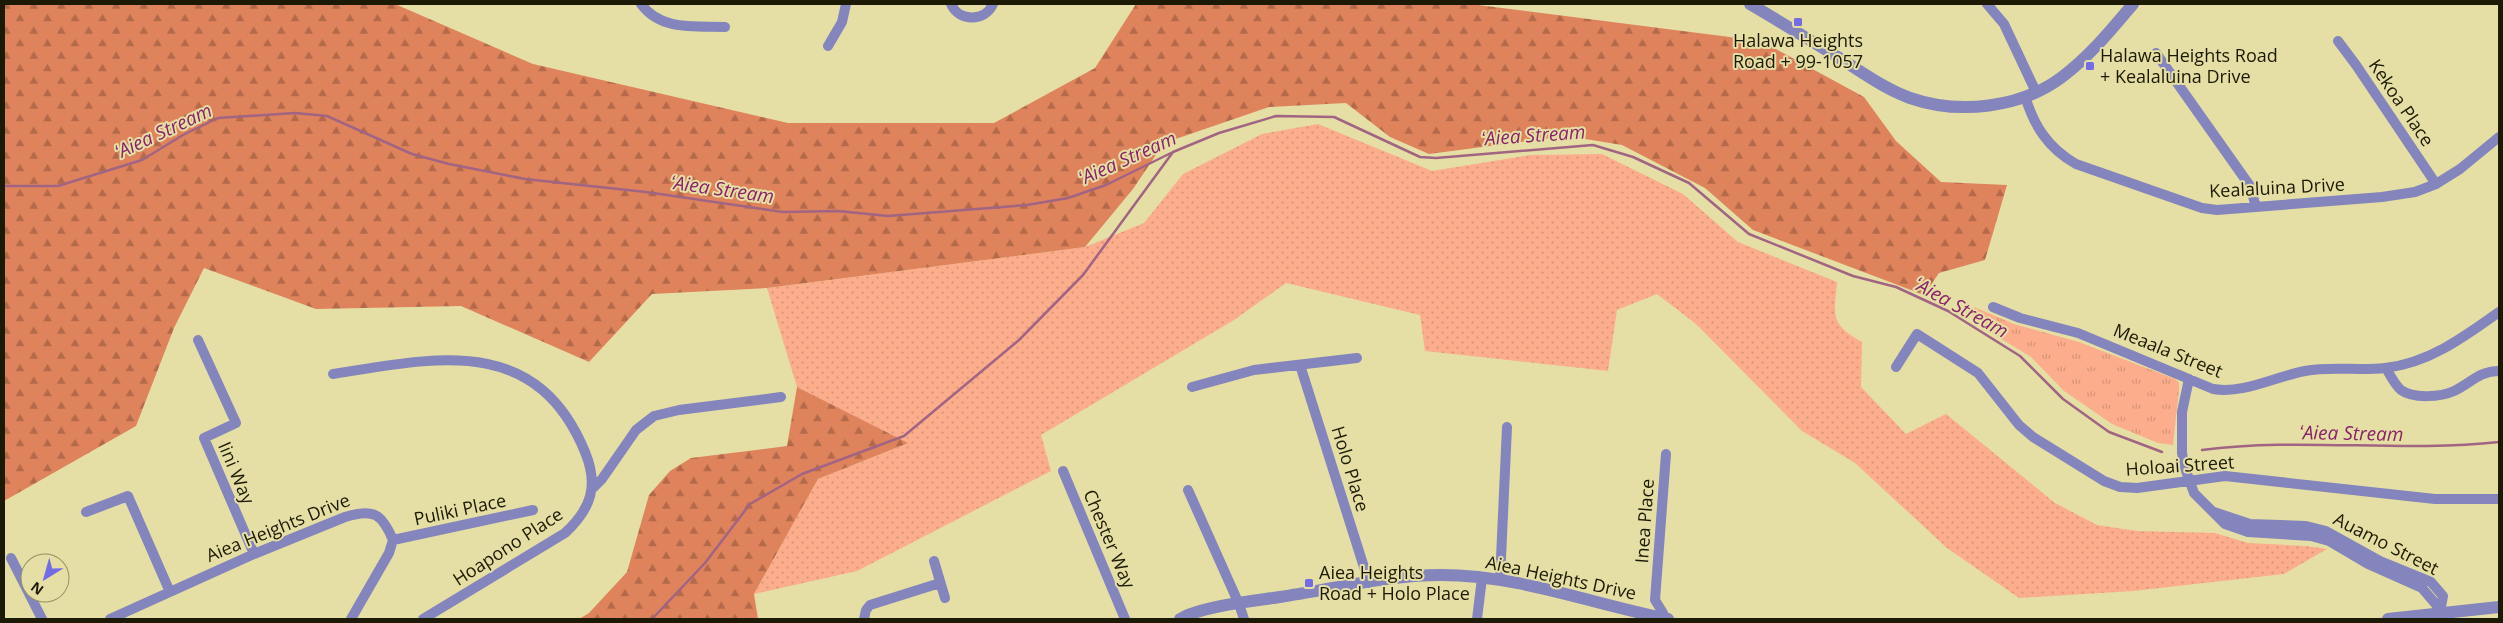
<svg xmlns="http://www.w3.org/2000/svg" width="2503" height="623" font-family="'Open Sans',sans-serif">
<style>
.grass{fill:url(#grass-dots)}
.forest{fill:url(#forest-firs)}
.park{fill:url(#park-tufts)}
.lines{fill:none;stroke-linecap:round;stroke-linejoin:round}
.stream{stroke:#a16483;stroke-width:2.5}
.minor{stroke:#8485bd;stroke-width:10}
.tertiary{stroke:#8485bd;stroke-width:12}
.poi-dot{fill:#746be6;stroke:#e5dfa5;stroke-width:2}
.labels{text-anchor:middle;stroke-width:4;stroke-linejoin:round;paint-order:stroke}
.poi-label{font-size:18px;fill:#1c1a04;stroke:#e5dfa5;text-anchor:start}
.street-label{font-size:18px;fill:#1c1a04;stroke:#e5dfa5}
.water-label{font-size:19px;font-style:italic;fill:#892369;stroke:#e5dfa5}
</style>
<defs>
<pattern id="grass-dots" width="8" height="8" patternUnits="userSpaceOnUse" patternTransform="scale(1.25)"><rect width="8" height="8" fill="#fcad8c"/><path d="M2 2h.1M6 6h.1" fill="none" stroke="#d79477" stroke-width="1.8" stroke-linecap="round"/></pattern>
<pattern id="forest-firs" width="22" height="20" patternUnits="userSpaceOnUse" patternTransform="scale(1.25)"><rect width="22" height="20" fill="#df835c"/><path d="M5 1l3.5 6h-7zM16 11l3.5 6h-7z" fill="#b46a4a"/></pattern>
<pattern id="park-tufts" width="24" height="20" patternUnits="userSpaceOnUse" patternTransform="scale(1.25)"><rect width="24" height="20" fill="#fcad8c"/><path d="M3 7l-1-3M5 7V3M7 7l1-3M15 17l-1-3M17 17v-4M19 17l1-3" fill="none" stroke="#d79477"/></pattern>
</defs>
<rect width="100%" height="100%" fill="#e5dfa5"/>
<!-- grass -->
<path class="grass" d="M1318 124 1432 171 1530 155 1602 154 1683 194 1738 242 1837 282C1834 317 1830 324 1862 342L1861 387 1906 434 1946 414 2055 503 2097 525 2137 531 2215 533 2248 543 2306 546 2327 549 2284 574 2133 591 2019 598 1947 548 1855 463 1802 431 1696 324 1657 294 1617 310 1608 371 1425 351 1420 315 1286 283 1234 320 1041 435 1051 471 857 571 754 594 818 479 907 443 797 387 767 288 1085 247 1144 223 1183 174 1262 134Z"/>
<!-- forest -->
<path class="forest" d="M4 4H395L533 64 788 123H994L1095 68 1136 4H1470L1761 41 1864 97 1896 141 1941 182 2007 185 1985 260 1939 273 1924 295 1753 230 1705 188 1622 145 1567 136 1429 154 1390 137 1346 103 1269 107 1164 143 1133 189 1085 247 767 288 652 294 589 362 461 306 316 309 204 268 174 328 136 426 4 501Z
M797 387 908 443 818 479 754 594 758 619H579L589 613 627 572 649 495 670 471 691 458 787 446Z"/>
<!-- park -->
<path class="park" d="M1974 307 2014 324 2079 342 2175 379 2179 383V390L2173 445 2158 443 2112 424 2064 391 2031 357 1972 321Z"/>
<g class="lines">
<!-- stream -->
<path class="stream" d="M4 186H58L142 160 183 135 218 118 295 113 327 116 412 154 449 164 525 179 646 192 783 212 838 211 888 216 1027 205 1068 198 1106 185 1173 152 1219 133 1276 116 1334 117 1420 157 1436 158 1593 145 1633 157 1689 183 1749 234 1853 276 1896 287 1948 311 2020 356 2063 399 2109 432 2162 452
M2202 450C2301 437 2400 453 2499 442
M652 619 705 563 750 504 802 474 904 436 1019 340 1083 275 1173 152"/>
<!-- minor -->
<path class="minor" d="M641 4C661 31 694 26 725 27
M951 4C959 22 985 22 993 4
M1987 4 2004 24 2036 92
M2338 41 2356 65 2436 184
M828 46 842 22 846 4
M2156 53 2250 186 2256 207
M2025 96C2034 126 2048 148 2076 164L2202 208 2217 210 2382 197 2415 192 2436 184 2460 169 2499 137
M1993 307 2020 318 2078 333 2213 389C2244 394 2274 377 2305 371 2331 366 2358 371 2385 368 2429 363 2464 337 2499 312
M198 340 236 423 204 438 254 554
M1300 365 1369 583
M1896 367 1917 334 1978 373 2019 425 2033 437 2104 481 2120 487 2137 488 2225 476 2435 499H2499
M2386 368C2390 375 2395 385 2401 390 2413 399 2441 397 2454 391 2471 383 2479 371 2499 371
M333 374C435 358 536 333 585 452 599 486 591 509 565 533L423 619
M2189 379 2182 412V453L2185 468 2194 493 2225 524 2248 532 2311 536 2329 541 2368 564 2422 588 2439 608
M1192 387 1254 370 1357 358
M1063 471 1125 619
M593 488 602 479 636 430 654 416 679 410 781 397
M1188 490 1239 604 1244 619
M86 512 128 496 170 592
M2214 512 2250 524 2306 526 2326 531 2382 562 2431 582 2443 596 2440 612
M393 540 533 510
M11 558 42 619
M934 561 945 598
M1500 580 1507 427
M1662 618 1663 613 1655 600 1666 454
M110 619 254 554 345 517C374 508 382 514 393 540L389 553 351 619
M864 619 866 610 870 605 940 583
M1477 619 1482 578"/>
<!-- tertiary -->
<path class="tertiary" d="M1750 4C1781 22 1811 41 1841 59 1863 73 1885 89 1910 98 1959 115 2021 108 2062 77 2090 56 2111 30 2133 4
M1180 619C1201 606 1254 601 1280 597 1333 589 1387 575 1441 575 1519 575 1592 604 1668 619
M2388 619 2499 607"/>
</g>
<!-- markers -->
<g class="poi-dot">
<rect x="1793" y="17" width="10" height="10" rx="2.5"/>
<rect x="2085" y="61" width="10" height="10" rx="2.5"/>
<rect x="1304" y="578" width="10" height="10" rx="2.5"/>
</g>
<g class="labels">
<!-- poi labels -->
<g class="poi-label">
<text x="1798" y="47" text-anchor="middle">Halawa Heights<tspan x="1798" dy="21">Road + 99-1057</tspan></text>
<text x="2100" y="62">Halawa Heights Road<tspan x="2100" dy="21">+ Kealaluina Drive</tspan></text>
<text x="1319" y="579">Aiea Heights<tspan x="1319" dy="21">Road + Holo Place</tspan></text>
</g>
<!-- street labels -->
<g class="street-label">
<text transform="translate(2401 103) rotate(56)" y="6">Kekoa Place</text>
<text transform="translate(2277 188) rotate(-3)" y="6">Kealaluina Drive</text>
<text transform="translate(2168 351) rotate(22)" y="6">Meaala Street</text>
<text transform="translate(2180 466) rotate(-4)" y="6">Holoai Street</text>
<text transform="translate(1350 469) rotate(73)" y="6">Holo Place</text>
<text transform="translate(236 473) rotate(67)" y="6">Iini Way</text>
<text transform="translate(460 510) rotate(-12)" y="6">Puliki Place</text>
<text transform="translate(1645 521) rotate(-86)" y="6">Inea Place</text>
<text transform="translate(278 528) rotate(-22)" y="6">Aiea Heights Drive</text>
<text transform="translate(1109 539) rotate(67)" y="6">Chester Way</text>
<text transform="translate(2386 544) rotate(27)" y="6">Auamo Street</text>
<text transform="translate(508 547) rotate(-33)" y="6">Hoapono Place</text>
<text transform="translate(1561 578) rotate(12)" y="6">Aiea Heights Drive</text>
</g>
<!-- water labels -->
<g class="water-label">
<text transform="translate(163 131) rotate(-25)" y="7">ʻAiea Stream</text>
<text transform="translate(1533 135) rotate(-4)" y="7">ʻAiea Stream</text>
<text transform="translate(1127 158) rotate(-24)" y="7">ʻAiea Stream</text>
<text transform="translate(722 189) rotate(8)" y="7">ʻAiea Stream</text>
<text transform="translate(1961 307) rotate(29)" y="7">ʻAiea Stream</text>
<text transform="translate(2351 433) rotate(1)" y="7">ʻAiea Stream</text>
</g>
</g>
<!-- border -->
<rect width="2503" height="623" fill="none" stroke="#1c1a04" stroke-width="10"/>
<!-- north arrow -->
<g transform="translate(45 578) rotate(217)"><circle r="24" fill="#e5dfa5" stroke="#959065"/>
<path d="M0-4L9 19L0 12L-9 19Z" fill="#746be6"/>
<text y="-8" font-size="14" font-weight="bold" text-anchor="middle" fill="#1c1a04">N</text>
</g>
</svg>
